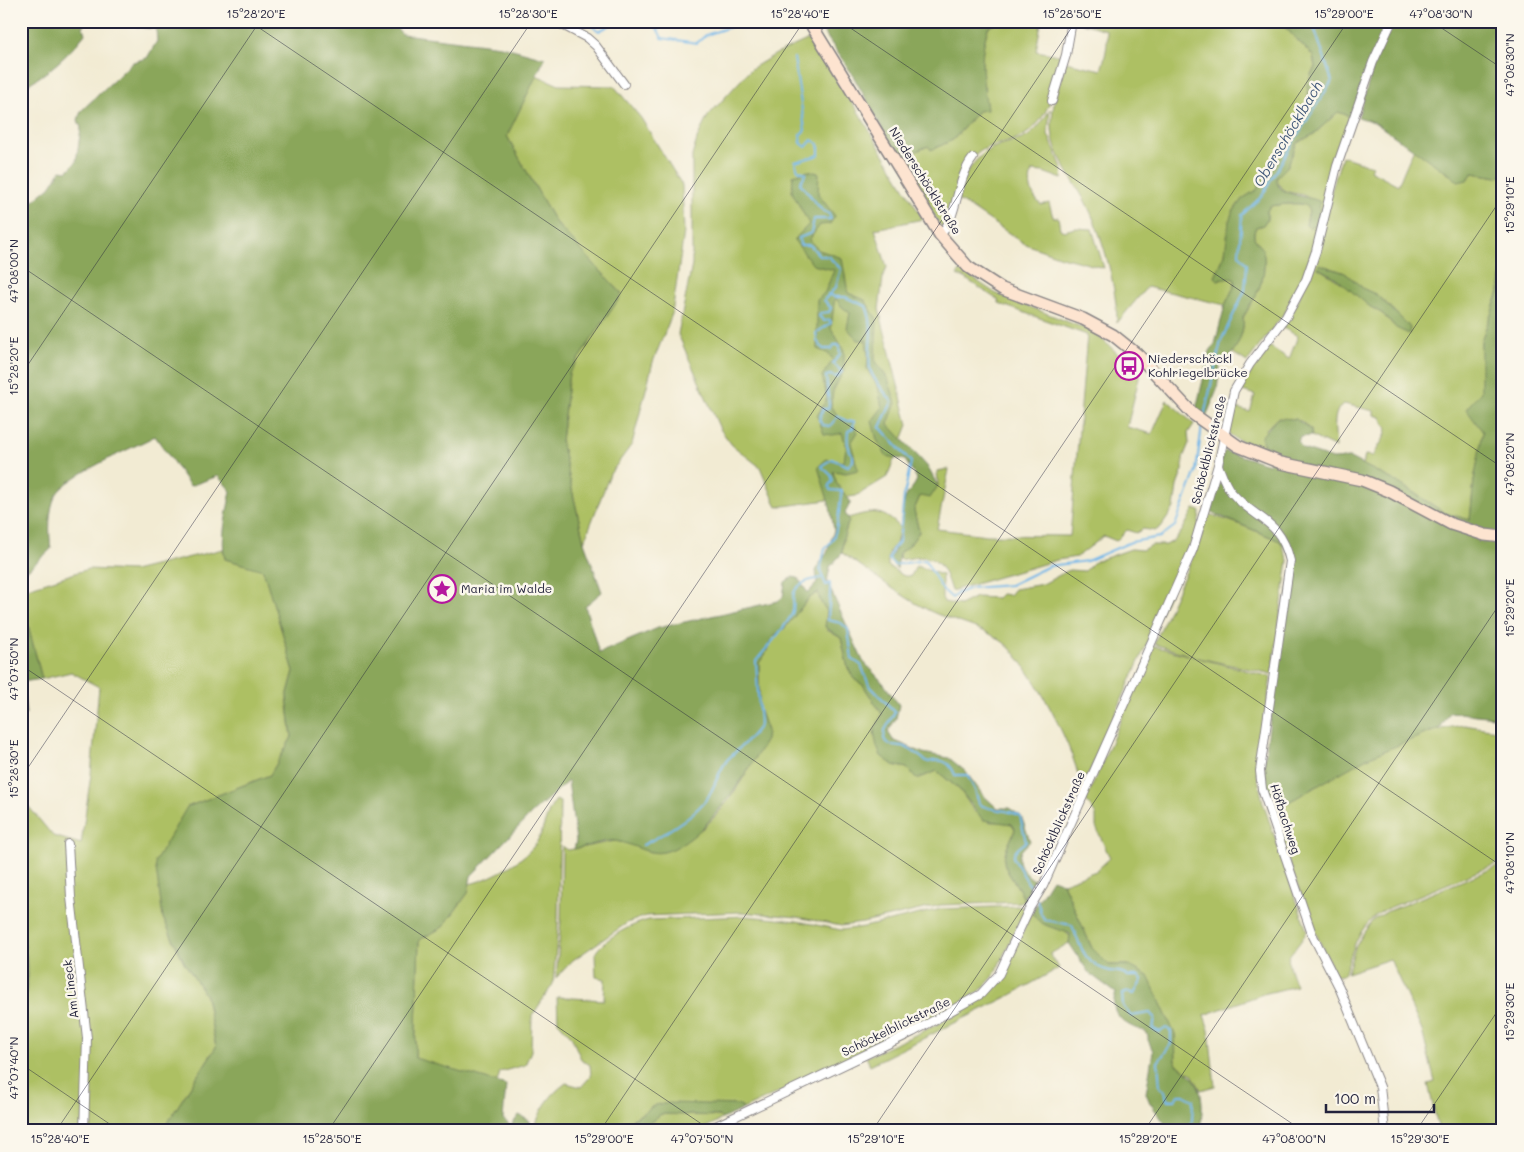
<svg xmlns="http://www.w3.org/2000/svg" width="1524" height="1152" font-family="Mali,sans-serif">
<style>
.green{fill:#adc064;stroke:#687150;fill-rule:evenodd}
.forest{fill:#8aa65a;stroke:#56644a}
.lines{fill:none;stroke-linecap:round;stroke-linejoin:round}
.stream{stroke:#72b7e9;stroke-width:2}
.minor-casing{stroke:#8a8687;stroke-width:10}
.secondary-casing{stroke:#8a8687;stroke-width:14}
.minor{stroke:#fff;stroke-width:8}
.secondary{stroke:#fde4d0;stroke-width:11}
.ticks{fill:none;stroke:#22223b;stroke-width:1;stroke-opacity:0.45}
.labels{text-anchor:middle;stroke-width:5;stroke-linejoin:round;paint-order:stroke}
.street-label{font-size:12px;fill:#22223b;stroke:#fbf7ec}
.poi-label{font-size:12px;fill:#22223b;stroke:#fbf7ec;text-anchor:start}
.water-label{font-size:14px;font-style:italic;fill:#3e5678;stroke:#fbf7ec}
.neatline{fill:none;stroke:#22223b;stroke-width:2}
.ticks-label{font-size:12px;text-anchor:middle;fill:#22223b}
</style>
<rect width="100%" height="100%" fill="#fbf7ec"/>
<filter id="ink" filterUnits="userSpaceOnUse"><feTurbulence type="fractalNoise" baseFrequency=".02" numOctaves="2"/><feDisplacementMap in="SourceGraphic" scale="10" xChannelSelector="R" yChannelSelector="G"/><feConvolveMatrix kernelMatrix="1 2 1 2 8 2 1 2 1" color-interpolation-filters="sRGB"/></filter>
<filter id="wash" filterUnits="userSpaceOnUse"><feTurbulence type="fractalNoise" baseFrequency=".0096" numOctaves="4" result="noise"/><feDisplacementMap in="SourceGraphic" scale="20" xChannelSelector="R" yChannelSelector="G"/><feGaussianBlur stdDeviation="1.12" result="paint"/><feColorMatrix in="noise" values="0 0 0 0 0 0 0 0 0 0 0 0 0 0 0 0 0 1.4 0 .05"/><feComposite in="paint" operator="in"/></filter>
<g filter="url(#wash)">
<rect width="100%" height="100%" fill="#f2ebd3"/>
<!-- green -->
<path class="green" d="M1000 21 1041 23 1036 51 1064 56C1054 88 1049 129 1013 140 1000 144 985 145 975 156 963 168 955 209 942 228L899 159 928 146 953 140 978 111 985 89 981 77 983 46 988 28Z
M1075 21H1279L1313 56 1315 67 1311 74 1307 93 1309 110 1304 120 1289 133 1284 148 1273 158 1271 169C1263 173 1258 179 1259 189L1242 199 1232 213 1225 254 1215 277 1218 280 1227 277 1235 280V285L1225 305 1147 287 1117 323C1117 288 1104 241 1089 209 1077 183 1054 158 1052 130 1050 107 1060 84 1066 62L1101 70C1105 57 1109 44 1106 30Z
M809 39 859 113 923 219 875 229 887 267 883 278 879 309 908 425 887 477 856 496 777 507 760 467 732 445 720 429 678 334 692 265V156L698 136 708 116 751 69 776 54Z
M536 75 559 85 614 86 641 118 682 185 684 232 672 314 653 362 632 444 610 474 584 542 561 441 569 373 622 294 555 222 507 136Z
M1050 109 1048 134 1063 170 1062 179 1043 172 1032 171C1028 185 1031 195 1041 205L1049 203 1053 217H1058L1060 229 1064 231 1075 228 1092 229 1104 268 1061 257 1025 244 967 205 957 200C960 179 975 155 995 147 1006 142 1018 142 1028 136 1038 129 1044 119 1050 109Z
M1338 112 1352 117 1333 165 1313 250 1303 279 1283 315 1247 362 1233 353C1238 342 1245 330 1243 318 1252 302 1264 285 1264 266 1265 263 1264 254 1262 251 1258 240 1250 240 1256 227L1263 225 1267 219V211L1270 206C1278 205 1299 202 1306 205L1309 210 1306 225 1309 228 1319 211C1317 208 1315 202 1312 200 1299 189 1286 199 1276 180L1277 177 1287 167 1297 143 1314 134Z
M1414 148 1448 174 1467 180 1473 173 1498 177 1503 175V266L1499 292 1481 341 1484 432 1474 480 1470 520 1445 513 1397 482 1363 465 1365 455 1373 456 1385 436 1387 429 1381 417 1374 415V411L1344 404C1330 411 1336 436 1336 448L1311 436V430L1301 421 1277 418 1266 429 1263 444 1273 451 1272 455 1232 437 1228 432 1233 407 1250 412 1255 395 1237 389 1266 344 1289 359 1298 336 1281 327 1299 299 1342 156 1372 166 1370 170 1398 185ZM1328 267 1345 273 1364 289 1377 295 1407 324 1405 332 1393 325 1383 314 1369 306 1356 292 1318 268Z
M961 270 995 293 1094 332 1140 374 1127 427 1152 434 1167 400 1194 424 1188 433 1189 443 1183 458V469L1177 486 1174 508 1161 527 1155 531 1143 529 1136 533 1127 530 1116 541 1104 536 1077 557 1057 560 951 591C941 558 933 553 900 560L899 553 909 546 919 532 914 510 920 496 938 486 937 471 949 469 937 529 987 535 1070 536 1087 335 1000 304 998 300 966 279 957 275Z
M1194 509 1200 511 1198 529 1081 791C1080 757 1030 662 1003 642 983 627 953 622 930 611 898 595 871 572 842 553L843 539 849 520 848 518C873 511 880 508 900 527L896 544C888 550 888 556 888 566L904 576H911L916 566 942 575V598L944 602 960 605 976 597 997 598 1001 594 1009 595 1014 589 1043 584 1069 570 1085 571 1094 562 1131 549 1142 550 1152 545H1166L1175 540 1182 531Z
M1208 514 1236 523 1280 541 1288 560 1272 674 1199 658 1154 644 1201 538Z
M223 549 225 559 263 569 294 671 287 697 292 737 270 775 187 807 163 918 184 962 206 996 216 1047 162 1131H21V1026L28 976 21 911V803L29 807 53 836 81 844 91 774 99 687 71 672 42 679 21 598V590L88 569 133 571Z
M818 592 820 601 827 611V630L841 638 848 668 855 680 863 685 882 714 881 717 893 765 907 768 922 777 937 771 960 790 974 811 991 822 1008 821 1012 824 1015 829C1012 839 1005 849 1004 859 1003 872 1022 887 1024 902L941 905 863 923 841 926 797 917 741 912 646 916 627 923 573 960 556 978 561 920 562 846 568 850 615 841 630 844 649 852C664 845 691 838 703 828 730 805 754 762 767 731L759 709V663L766 653 772 637 785 628 808 599Z
M1153 646 1271 677 1257 773 1263 803 1307 931C1290 962 1281 947 1296 986L1263 994 1204 1015 1209 1030 1215 1086 1201 1090 1192 1074 1176 1064 1175 1034 1128 965H1109L1092 948 1063 883 1096 871 1110 858 1096 827V815L1086 800Z
M1464 725 1503 731V861L1384 910C1357 927 1354 947 1344 975L1336 976 1311 923 1271 812C1331 778 1394 734 1464 725Z
M556 800 560 802 558 926 553 984 532 1016 531 1051 525 1065 500 1072 497 1083 415 1059 419 940 443 927 468 893 469 884C489 880 521 862 534 846 544 834 545 812 556 800Z
M1503 864V1131H1439L1428 1084 1435 1082 1422 1031 1390 959 1347 973 1355 948 1364 932 1373 920 1386 912Z
M1017 906 1024 908V913L993 977 979 992 929 1021 743 1109 740 1105H655L635 1118 605 1131H534C539 1111 549 1095 566 1083L581 1087 591 1076 590 1065 581 1059 571 1036 558 1022 557 997 604 1000 605 979 596 977 595 954C602 939 634 923 649 920L746 916 797 921 841 930 864 927 941 909Z
M1032 911 1051 927 1063 930 1071 937 1069 943 1050 954 1059 968 1009 996 870 1065 866 1057C902 1040 976 1012 998 980 1013 960 1021 934 1032 911Z
M661 1114 719 1116 722 1119 699 1131H644L643 1128Z"/>
<!-- forest -->
<path class="forest" d="M21 21H85L83 27 85 34C69 55 45 76 21 88Z
M134 21H390L402 34 501 46 545 58 507 136 555 222 622 294 569 373 561 441 584 542 602 592 585 606 599 653 658 628 778 601 783 597 785 582 792 577 798 578 808 593 817 583 816 569 827 553 834 530 830 507 818 467 826 459 844 462 846 446 842 433 833 435 824 434 817 416 827 398 822 376 833 360 829 354 817 349V300L825 292 834 270 813 265 794 240 809 224 792 192 793 175 808 171 819 173 818 194 835 216 830 224 820 225 809 240 819 250 842 258 848 293 865 300 877 319 875 360 888 379 896 403 888 424 927 466 938 486 930 498 920 496 914 510 919 532 909 546 899 553 897 569 889 559C904 537 898 523 905 499 907 492 915 487 917 479L905 460 886 456 877 440 872 421 882 408 878 387 867 369 868 356 866 340H858L847 328 850 313 841 306 835 297 831 328 844 350V370L833 391 831 407 841 419 851 421 858 432 851 443 858 470 846 473 833 471 837 484 851 502 845 513 849 520 843 539 842 553 830 567 827 582 863 661 884 684 899 705 896 718 888 732 893 740 923 753 949 758 965 771 983 795 997 808H1009L1021 816 1030 841C1027 845 1021 849 1020 854 1015 865 1029 878 1038 882L1028 901 1024 902C1022 887 1003 872 1004 859 1005 849 1012 839 1015 829L1012 824 983 820 960 790 937 771 917 779 907 768 893 765 881 756 877 747 874 732 882 714 863 685 855 680 848 668 841 638 825 627 827 611 820 601 818 592 808 599 785 628 772 637 766 653 759 663V709L767 731 766 740C746 774 704 843 664 852 648 856 632 843 615 841 603 840 588 847 574 849L576 841 568 781 532 813 471 876 468 893 443 927 419 940 415 1058 506 1085 503 1119 511 1126 519 1115 530 1121V1131H162L216 1047 206 996 184 962 163 918 155 862 187 807 270 775 292 737 287 697 294 671 263 570 225 559C220 537 227 513 231 491L218 476 190 486 155 436C133 448 67 475 56 495 48 510 49 533 51 549L21 576V211L50 187 61 170 67 171 76 162 81 128 78 120 81 111 133 62 147 58 157 41 156 29 137 27Z
M816 21H1000L988 28C978 61 983 77 987 110L978 111 953 140 931 150 928 146 899 159 851 72Z
M1279 21H1388L1370 60 1352 117 1338 112 1314 134 1297 143 1287 167 1277 177C1273 197 1311 195 1320 202L1318 224 1309 228 1306 225 1309 210 1305 205C1299 202 1278 205 1270 206L1267 211V219L1263 225 1256 227C1250 240 1258 240 1263 251 1264 254 1265 263 1264 266 1264 285 1252 302 1243 317 1246 333 1233 357 1220 366L1217 390 1206 417 1196 409 1210 351 1215 344 1225 305 1235 285V280L1232 278 1218 280 1215 277 1225 254 1229 221 1232 213 1242 199 1258 189C1258 179 1262 173 1271 169L1275 154 1284 148 1289 133 1304 120 1309 110 1307 84 1315 67 1313 56Z
M1395 21H1503V175L1498 177 1473 173 1467 180 1458 182 1453 177 1374 122 1358 117 1375 62Z
M1319 264 1345 273 1364 289 1377 295 1407 324 1410 328 1409 334 1396 328 1383 314 1369 306 1336 278 1318 268Z
M1503 266V718L1450 712 1440 728 1367 758 1271 812 1263 771 1287 599 1295 560 1280 541 1208 511 1224 451 1269 464 1273 451 1263 444 1261 437 1277 418 1296 419 1311 430V436L1300 437 1298 442 1303 449 1333 459 1350 458 1397 482 1445 513 1470 520 1474 480 1483 432 1466 409 1481 392V341L1499 292Z
M21 598 42 679 22 682 26 714H21Z
M1052 879 1063 883 1092 948 1109 965H1128L1148 976 1175 1034 1176 1064C1205 1081 1204 1100 1200 1131H1165L1166 1125 1150 1103 1146 1093 1153 1051 1148 1040V1036L1145 1031C1126 1027 1107 1013 1116 993L1089 973 1069 943 1070 934C1056 927 1037 927 1032 911Z
M21 911 28 976 21 1026Z
M670 1103 740 1105 743 1109 722 1119 719 1116 661 1114 643 1128 644 1131H605L635 1118 655 1105Z"/>
<g class="lines">
<!-- stream -->
<path class="stream" d="M585 21 599 31 618 21
M658 21 656 26 662 38 697 43 706 35 730 27 736 21
M776 21 786 33
M794 58 805 130 800 135 801 143 806 147 812 140 819 144V155L795 162 798 170 806 173 800 183 821 209 829 214 831 219H814L811 233 799 238 800 245H810L819 255 829 257 841 269 836 287 824 300 831 308 829 312 821 313 819 316 824 321 830 320 831 323 816 333 817 341 823 349H831L834 345H839L840 354 833 363 842 372 836 377 830 375 826 376 829 405 828 409H823L819 420 823 425 830 426 838 416 847 421H854L853 428 848 431C847 441 847 447 853 456V461L848 466 832 459 821 466 831 475 833 481 829 485 830 490 842 491C838 508 840 538 825 548L820 571 826 585 830 583C831 597 828 607 828 620L841 623 848 629 852 659 861 665 869 685 895 712 885 730 884 739C891 748 895 744 905 747 913 750 921 758 928 762 941 758 950 761 955 775H967L975 790 979 804C991 812 1008 808 1020 816L1026 842 1015 851 1013 857 1035 895
M828 294 835 297H845L866 306C876 330 867 347 870 369 872 379 886 393 892 402L880 427 911 462 904 495 899 542 892 550 889 559 894 565 925 560 942 589 952 598 958 593 971 588 1010 585 1049 566 1087 561 1131 542 1160 537 1175 526 1196 471 1202 425
M1204 416 1221 341 1245 290 1247 264 1239 254 1242 215 1262 196 1290 147 1332 81 1315 30 1307 21
M643 845C664 834 694 817 708 797 716 785 719 769 728 759 739 748 752 738 760 725L756 661C767 647 783 631 792 614 796 606 790 596 796 589 802 581 812 580 821 578
M1037 900 1041 914 1045 920 1072 925C1080 946 1085 966 1110 971 1117 972 1123 971 1128 976H1139L1142 980 1134 994 1129 992 1122 994 1123 1006 1131 1016 1150 1013 1155 1017 1153 1029 1160 1032 1166 1028 1171 1031V1044L1158 1062 1160 1087 1165 1091 1167 1100H1175L1178 1095H1184L1193 1100 1192 1121 1186 1131"/>
</g>
</g>
<g filter="url(#ink)">
<g class="lines">
<defs>
<path id="minor" d="M555 21 587 38 596 46 624 84
M1052 101 1066 55 1072 21
M940 235C959 216 955 181 973 158
M1218 465C1222 475 1225 485 1232 493 1256 521 1280 518 1290 561L1260 771 1262 789 1312 934 1339 987 1380 1087 1385 1131
M68 844 71 897 87 1038 84 1131
M705 1131 913 1032 981 994 999 974 1029 909 1043 886 1193 549 1218 465 1234 391 1250 364 1286 317 1306 280 1316 251 1337 166 1373 62 1392 21"/>
<path id="secondary" d="M809 21 940 235 968 267 1002 289 1083 319 1113 335 1139 356 1193 414 1238 446 1281 463 1362 480 1389 491 1451 524 1485 535 1503 537"/>
</defs>
<!-- minor casing -->
<use href="#minor" class="minor-casing"/>
<!-- secondary casing -->
<use href="#secondary" class="secondary-casing"/>
<!-- minor -->
<use href="#minor" class="minor"/>
<!-- secondary -->
<use href="#secondary" class="secondary"/>
</g>
</g>
<!-- ticks -->
<path class="ticks" d="M249 21 1503 867M840 21 1503 468M1431 21 1503 69M21 266 1303 1131M21 375 260 21M21 665 712 1131M21 778 532 21M21 1064 120 1131M56 1131 804 21M328 1131 1076 21M600 1131 1348 21M872 1131 1503 196M1144 1131 1503 599M1416 1131 1503 1003"/>
<!-- icons -->
<defs>
<symbol id="bus-ring" viewBox="-11 -11 22 22"><circle r="9.5" fill="#fbf7ec" stroke="#b5179e" stroke-width="1.5"/><path d="M-5-6H5V4H4V6H2V4H-2V6H-4V4H-5ZM-3.5-4V0h7V-4ZM-3.5 1.2v1.5H-2V1.2ZM2 1.2v1.5H3.5V1.2Z" fill="#b5179e"/></symbol>
<symbol id="sight-ring" viewBox="-11 -11 22 22"><circle r="9.5" fill="#fbf7ec" stroke="#b5179e" stroke-width="1.5"/><path d="M0-6L1.8-2.2L6-1.7L2.9 1.2L3.7 5.4L0 3.3L-3.7 5.4L-2.9 1.2L-6-1.7L-1.8-2.2Z" fill="#b5179e"/></symbol>
</defs>
<g fill-rule="evenodd">
<use href="#bus-ring" x="1113" y="350" width="32" height="32"/>
<use href="#sight-ring" x="426" y="573" width="32" height="32"/>
</g>
<g class="labels">
<!-- street labels -->
<g class="street-label">
<text transform="translate(925 181) rotate(58)" y="4">Niederschöcklstraße</text>
<text transform="translate(1209 450) rotate(-76)" y="4">Schöcklblickstraße</text>
<text transform="translate(1285 819) rotate(72)" y="4">Höfbachweg</text>
<text transform="translate(1059 823) rotate(-66)" y="4">Schöcklblickstraße</text>
<text transform="translate(71 989) rotate(-97)" y="4">Am Lineck</text>
<text transform="translate(896 1027) rotate(-26)" y="4">Schöckelblickstraße</text>
</g>
<!-- poi labels -->
<g class="poi-label">
<text x="1148" y="363">Niederschöckl<tspan x="1148" dy="14">Kohlriegelbrücke</tspan></text>
<text x="461" y="593">Maria im Walde</text>
</g>
<!-- water labels -->
<g class="water-label">
<text transform="translate(1288 134) rotate(-59)" y="5">Oberschöcklbach</text>
</g>
</g>
<!-- margin -->
<rect width="1524" height="1152" fill="none" stroke="#fbf7ec" stroke-width="55"/>
<!-- scale -->
<path d="M1326 1104v8h108v-8" fill="none" stroke="#22223b" stroke-width="2.5"/>
<text x="1334" y="1104" font-size="15" fill="#22223b" stroke="#fbf7ec" stroke-width="4" paint-order="stroke">100 m</text>
<rect x="28" y="28" width="1468" height="1096" class="neatline"/>
<g class="ticks-label">
<text x="256" y="18">15°28'20"E</text>
<text x="528" y="18">15°28'30"E</text>
<text x="800" y="18">15°28'40"E</text>
<text x="1072" y="18">15°28'50"E</text>
<text x="1344" y="18">15°29'00"E</text>
<text x="1441" y="18">47°08'30"N</text>
<text transform="translate(1510 65) rotate(-90)" y="4">47°08'30"N</text>
<text transform="translate(1510 205) rotate(-90)" y="4">15°29'10"E</text>
<text transform="translate(14 271) rotate(-90)" y="4">47°08'00"N</text>
<text transform="translate(14 366) rotate(-90)" y="4">15°28'20"E</text>
<text transform="translate(1510 464) rotate(-90)" y="4">47°08'20"N</text>
<text transform="translate(1510 608) rotate(-90)" y="4">15°29'20"E</text>
<text transform="translate(14 669) rotate(-90)" y="4">47°07'50"N</text>
<text transform="translate(14 769) rotate(-90)" y="4">15°28'30"E</text>
<text transform="translate(1510 863) rotate(-90)" y="4">47°08'10"N</text>
<text transform="translate(1510 1012) rotate(-90)" y="4">15°29'30"E</text>
<text transform="translate(14 1068) rotate(-90)" y="4">47°07'40"N</text>
<text x="60" y="1143">15°28'40"E</text>
<text x="332" y="1143">15°28'50"E</text>
<text x="604" y="1143">15°29'00"E</text>
<text x="702" y="1143">47°07'50"N</text>
<text x="876" y="1143">15°29'10"E</text>
<text x="1148" y="1143">15°29'20"E</text>
<text x="1294" y="1143">47°08'00"N</text>
<text x="1420" y="1143">15°29'30"E</text>
</g>
</svg>
